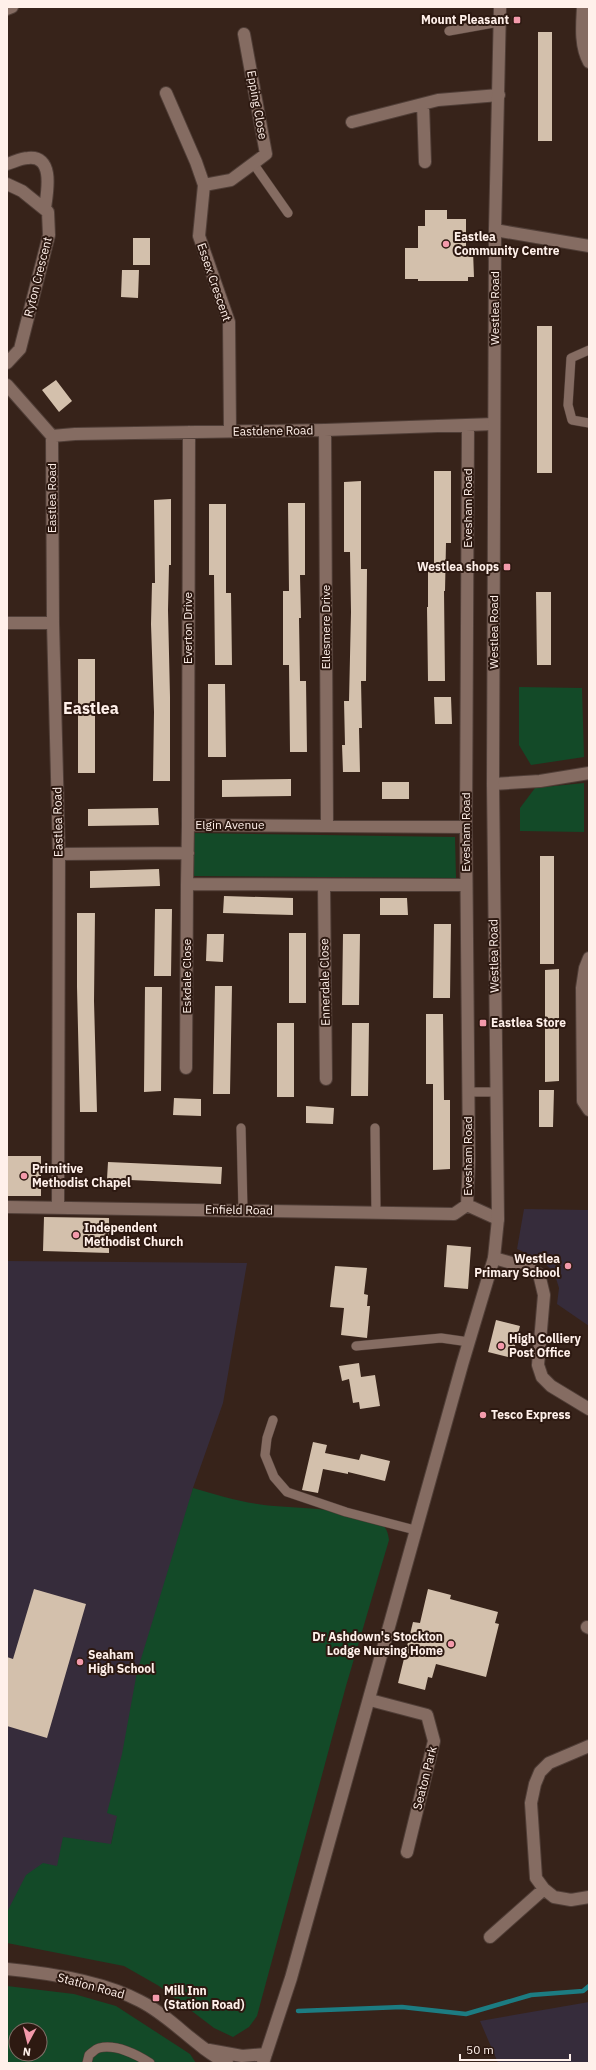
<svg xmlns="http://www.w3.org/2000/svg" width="596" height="2070" font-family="'IBM Plex Sans',sans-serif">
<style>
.education{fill:#362c3b}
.green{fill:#134a28;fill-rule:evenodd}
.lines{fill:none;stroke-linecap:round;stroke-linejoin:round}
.stream{stroke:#1c7c82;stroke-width:4.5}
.building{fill:#d3c0ac}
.lane-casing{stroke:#503e37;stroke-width:10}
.street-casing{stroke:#503e37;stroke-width:14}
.secondary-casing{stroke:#503e37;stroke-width:14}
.lane{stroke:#856c62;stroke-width:9}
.street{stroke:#856c62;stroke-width:12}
.secondary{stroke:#856c62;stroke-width:12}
.poi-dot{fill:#f39aab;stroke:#2d1911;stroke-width:1.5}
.labels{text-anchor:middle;stroke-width:4;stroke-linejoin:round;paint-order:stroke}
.poi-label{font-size:12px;font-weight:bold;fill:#fff0ea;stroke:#2d1911;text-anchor:start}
.street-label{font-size:12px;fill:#fff0ea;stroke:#2d1911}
.district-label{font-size:16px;font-weight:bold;fill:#fff0ea;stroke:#2d1911}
</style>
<rect width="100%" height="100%" fill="#37231a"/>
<!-- education -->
<path class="education" d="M524 1209 589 1210V1326L557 1304 559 1288 554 1272 541 1260 517 1249Z
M7 1261 247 1263 223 1403 193 1488 111 1844 57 1867 7 1913Z
M589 2002V2063H498L480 2021Z"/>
<!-- green -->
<path class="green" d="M519 687 582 688 584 757 531 765 519 745Z
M584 783V832L520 831V808L535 788Z
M192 833 455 837 456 878 192 876Z
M193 1488C216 1495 241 1502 264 1505 300 1509 345 1507 379 1523 386 1526 388 1532 389 1540L346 1686 257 2016 249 2027 233 2037 214 2028 159 1986 124 1966 7 1943 8 1910 26 1875 43 1863 57 1866 63 1837 111 1844 117 1816 107 1813 122 1754 137 1672Z
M7 1986 74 1994 116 2006 190 2054 196 2063H7ZM16 2030H40V2054H16Z"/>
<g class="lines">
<!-- stream -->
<path class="stream" d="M298 2011 402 2007 466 2014 531 1995 583 1991 589 1986"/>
</g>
<!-- building -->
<path class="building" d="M538 32H552V141H538Z
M425 210H447V219H466V251H473L474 277H468V281H418V279H405V248H418V226H425Z
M133 238H150V265H133Z
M122 270H139L138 298 121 297Z
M537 326H552V473H537Z
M56 380 72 401 59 412 42 390Z
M434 471H451V543H446L445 591H444L445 681H428L427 607H428V564H434Z
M361 481V569H367L366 681H361L362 728H359L360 772H343L342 745H345L344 701H349L351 612 350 552H344V482Z
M171 499V565H169L168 610 170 697V781H153L154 712 151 624 152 583H155L154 500Z
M288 503H305V575H300L301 618H299L300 681H306L307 752H290L289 665H283V591H289Z
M209 504H226V593H231L232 665H215L214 575H209Z
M536 592H551V665H537Z
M78 659H95V773H78Z
M208 684H225L226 757H208Z
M434 697H451L452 724H435Z
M291 779V796L222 797V780Z
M382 782H409V799H382Z
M158 808 159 825 88 826V809Z
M540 856H554V964H540Z
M159 869 160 886 90 888V871Z
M224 896 293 898V915L223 913Z
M380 898H407L408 915H380Z
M155 909H172L171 976H154Z
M77 913H95L94 1001 97 1112H80L77 987Z
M434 924H451L450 998H433Z
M289 933H306V1003H289Z
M207 934H224L223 962 206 961Z
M343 934H360L359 1005H342Z
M559 969V1081L545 1082V970Z
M215 986H232L230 1094H213Z
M145 987H162L161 1091 144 1092Z
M426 1014H443L444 1100H450V1169L433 1170V1084H426Z
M277 1023H294V1097H277Z
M352 1023H369L368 1096H351Z
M539 1090H554L553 1127H539Z
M174 1098 201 1099V1116L173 1115Z
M306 1106 334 1108 333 1124 306 1123Z
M7 1156H41V1196H7Z
M108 1162 222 1167 221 1184 107 1179Z
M44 1217 109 1218V1253L43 1251Z
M447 1245 471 1247 468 1289 444 1287Z
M335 1266 367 1268 364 1294 368 1295 367 1306H370L367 1338 341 1335 344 1308 330 1307Z
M496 1320 520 1326 512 1358 488 1352Z
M359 1363 361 1377 375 1375 380 1406 360 1409 359 1402 353 1403 349 1379 342 1381 339 1366Z
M313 1442 327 1445 325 1453 359 1460 361 1454 390 1461 385 1481 348 1472V1474L323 1469 318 1493 302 1490Z
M34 1589 86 1604 47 1738 7 1726V1657L13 1659Z
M428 1589 451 1595 450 1599 498 1612 495 1623 499 1624 486 1677 436 1664 432 1678 428 1677 425 1690 398 1683 413 1622 420 1623Z"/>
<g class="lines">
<defs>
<path id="lane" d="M449 31 499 22
M253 163 288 213
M589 350 571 358 568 405 572 420 589 423
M468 1092H496
M241 1128 243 1210
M375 1128 376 1213
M356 1346 441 1338 469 1342
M273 1420 267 1438 265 1455 274 1477 287 1492 346 1512 415 1530
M87 2063 89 2055C92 2053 95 2049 99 2048 115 2044 136 2054 150 2063"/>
<path id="street" d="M583 7C582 25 580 46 589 62
M166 93 196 162 204 185 199 236 229 322 230 431
M423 104 425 162
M352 122 438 100 499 95
M7 164C14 162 21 158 28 158 55 155 47 193 45 208L48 212
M7 184 22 191 48 212 49 235 20 349 7 363
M204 185 231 180 266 154 244 34
M495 230 589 246
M7 385 52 436
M325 430 327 825
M52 436 53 623 59 854 58 1208
M52 436 75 434 325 430 494 424
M7 623H53
M493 784 540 781 589 773
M188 825 189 432
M466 827 188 825 187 884 466 885
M59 854 188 853
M324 885 326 1079
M589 958 585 968 582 988 583 1101 589 1110
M186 1068 187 884
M467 1205 469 1161 466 827 468 426
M467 1205 498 1219
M7 1207 454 1214 467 1205
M494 1258 530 1268 539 1274 544 1295 538 1365 542 1377 551 1386 589 1409
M587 1627 589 1628
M370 1700 427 1715 434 1741 407 1852
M589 1746 549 1763 540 1772 535 1784 531 1803 536 1878 544 1889 554 1897 571 1900 589 1897
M490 1937 544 1889"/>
<path id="secondary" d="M7 9 12 7
M7 1969C49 1973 102 1981 140 2001 172 2017 195 2047 227 2063
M209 2050 242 2056 266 2054
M263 2063 291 1978 462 1365 494 1258 498 1219 493 784 495 230 500 7"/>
</defs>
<!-- lane casing -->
<use href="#lane" class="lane-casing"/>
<!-- street casing -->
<use href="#street" class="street-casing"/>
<!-- secondary casing -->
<use href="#secondary" class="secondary-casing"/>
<!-- lane -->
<use href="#lane" class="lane"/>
<!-- street -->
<use href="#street" class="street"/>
<!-- secondary -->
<use href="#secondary" class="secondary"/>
</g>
<!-- markers -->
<g class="poi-dot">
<rect x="513" y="16" width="8" height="8" rx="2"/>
<circle cx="446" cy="244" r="4"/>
<rect x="503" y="563" width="8" height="8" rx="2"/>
<rect x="479" y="1019" width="8" height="8" rx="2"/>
<circle cx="24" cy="1176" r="4"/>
<circle cx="76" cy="1235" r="4"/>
<circle cx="568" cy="1266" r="4"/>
<circle cx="501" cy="1346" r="4"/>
<circle cx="483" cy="1415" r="4"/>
<circle cx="451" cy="1644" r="4"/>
<circle cx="80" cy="1662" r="4"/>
<rect x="152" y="1994" width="8" height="8" rx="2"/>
</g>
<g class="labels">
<!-- poi labels -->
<g class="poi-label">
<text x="509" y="24" text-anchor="end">Mount Pleasant</text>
<text x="454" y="241">Eastlea<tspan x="454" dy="14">Community Centre</tspan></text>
<text x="499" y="571" text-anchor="end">Westlea shops</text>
<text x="491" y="1027">Eastlea Store</text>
<text x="32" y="1173">Primitive<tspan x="32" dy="14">Methodist Chapel</tspan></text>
<text x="84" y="1232">Independent<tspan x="84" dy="14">Methodist Church</tspan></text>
<text x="560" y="1263" text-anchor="end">Westlea<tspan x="560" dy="14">Primary School</tspan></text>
<text x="509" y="1343">High Colliery<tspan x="509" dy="14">Post Office</tspan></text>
<text x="491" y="1419">Tesco Express</text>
<text x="443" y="1641" text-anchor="end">Dr Ashdown's Stockton<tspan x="443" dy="14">Lodge Nursing Home</tspan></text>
<text x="88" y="1659">Seaham<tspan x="88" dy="14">High School</tspan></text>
<text x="164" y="1995">Mill Inn<tspan x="164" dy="14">(Station Road)</tspan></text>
</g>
<!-- street labels -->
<g class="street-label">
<text transform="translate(257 105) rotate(80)" y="4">Epping Close</text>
<text transform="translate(38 277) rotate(-76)" y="4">Ryton Crescent</text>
<text transform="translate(214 282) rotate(71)" y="4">Essex Crescent</text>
<text transform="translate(495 308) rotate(-90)" y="4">Westlea Road</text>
<text transform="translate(273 431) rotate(-1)" y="4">Eastdene Road</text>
<text transform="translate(52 498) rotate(-90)" y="4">Eastlea Road</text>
<text transform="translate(468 508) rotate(-90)" y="4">Evesham Road</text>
<text transform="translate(326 627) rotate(-90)" y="4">Ellesmere Drive</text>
<text transform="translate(188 628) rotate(-90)" y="4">Everton Drive</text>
<text transform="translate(494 632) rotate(-90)" y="4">Westlea Road</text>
<text transform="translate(58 822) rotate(-91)" y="4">Eastlea Road</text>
<text x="230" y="829">Elgin Avenue</text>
<text transform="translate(466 832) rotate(-90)" y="4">Evesham Road</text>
<text transform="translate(494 956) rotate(-91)" y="4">Westlea Road</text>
<text transform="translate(187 976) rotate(-90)" y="4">Eskdale Close</text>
<text transform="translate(325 982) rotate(-91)" y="4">Ennerdale Close</text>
<text transform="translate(468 1156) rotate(-90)" y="4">Evesham Road</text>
<text transform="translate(239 1210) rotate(1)" y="4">Enfield Road</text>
<text transform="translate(425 1778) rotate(-76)" y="4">Seaton Park</text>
<text transform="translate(91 1986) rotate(15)" y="4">Station Road</text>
</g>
<!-- district labels -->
<g class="district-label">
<text x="91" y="714">Eastlea</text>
</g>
</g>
<!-- border -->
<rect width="596" height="2070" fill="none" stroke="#fff0ea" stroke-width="16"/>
<!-- north arrow -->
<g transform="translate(28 2042) rotate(187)"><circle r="19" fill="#2d1911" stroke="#816f68"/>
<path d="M0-3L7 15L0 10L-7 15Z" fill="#f39aab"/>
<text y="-6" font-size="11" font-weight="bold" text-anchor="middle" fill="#fff0ea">N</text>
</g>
<!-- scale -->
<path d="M460 2054v6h110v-6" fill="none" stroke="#fff0ea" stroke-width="2"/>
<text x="466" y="2054" font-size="12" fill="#fff0ea" stroke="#2d1911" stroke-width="3" paint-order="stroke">50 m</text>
</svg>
